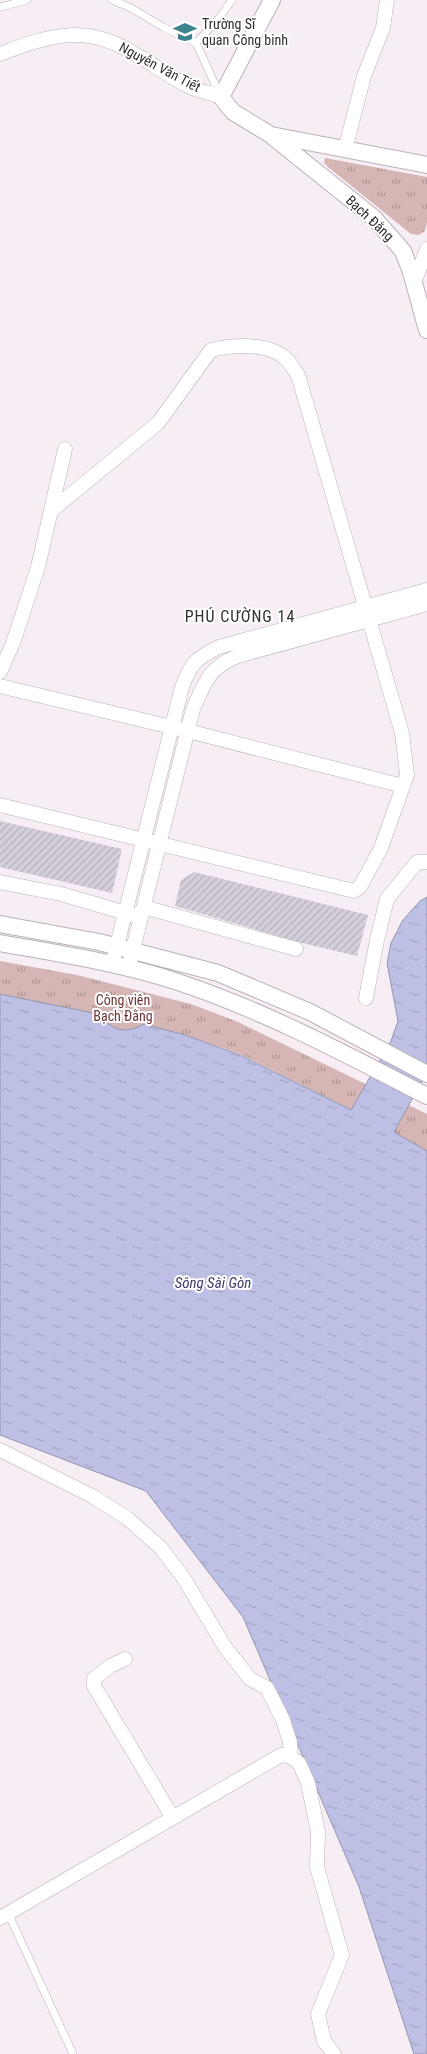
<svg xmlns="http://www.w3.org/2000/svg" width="427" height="2054" font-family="'Roboto Condensed',sans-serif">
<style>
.park{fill:url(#park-tufts)}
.water{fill:url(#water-ripples);stroke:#9394ae}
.building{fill:url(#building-hatch)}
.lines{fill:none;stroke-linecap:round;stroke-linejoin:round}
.service-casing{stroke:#bbb1b9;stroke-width:8}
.minor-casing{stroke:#bbb1b9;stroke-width:15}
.tertiary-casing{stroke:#bbb1b9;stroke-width:18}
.service{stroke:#fff;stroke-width:7}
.minor{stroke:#fff;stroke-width:14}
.tertiary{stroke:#fff;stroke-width:16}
.labels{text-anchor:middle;stroke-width:4;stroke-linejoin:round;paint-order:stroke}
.poi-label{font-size:14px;fill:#312e30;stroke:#fff;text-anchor:start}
.street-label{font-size:14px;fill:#312e30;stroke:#fff}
.park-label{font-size:14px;fill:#6c3332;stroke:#fff}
.water-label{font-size:15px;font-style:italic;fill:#3b3b6b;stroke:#fff}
.quarter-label{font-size:16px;letter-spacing:1px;fill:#312e30;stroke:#fff}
</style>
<defs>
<pattern id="park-tufts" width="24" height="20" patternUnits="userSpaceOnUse" patternTransform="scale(1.25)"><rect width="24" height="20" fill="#d6b6b4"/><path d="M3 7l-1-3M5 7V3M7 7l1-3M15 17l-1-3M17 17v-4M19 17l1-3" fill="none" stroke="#ae9493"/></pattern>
<pattern id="water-ripples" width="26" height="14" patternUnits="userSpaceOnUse" patternTransform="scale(1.25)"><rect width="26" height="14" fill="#bdc0e4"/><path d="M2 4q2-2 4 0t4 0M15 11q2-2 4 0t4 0" fill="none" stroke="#a3a5c4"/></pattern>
<pattern id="building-hatch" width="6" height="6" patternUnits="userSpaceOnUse" patternTransform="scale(1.25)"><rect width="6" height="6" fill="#d4cfda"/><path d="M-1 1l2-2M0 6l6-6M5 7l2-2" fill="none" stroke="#b6b2bb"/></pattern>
</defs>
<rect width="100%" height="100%" fill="#f7eef5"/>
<!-- park -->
<path class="park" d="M325 158 427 177V222L425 231 419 235 411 234 328 167 324 163Z
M0 961 77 975 191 1004 238 1022 427 1114V1151L351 1110 240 1054 185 1035 134 1029 120 1030 107 1024 98 1014 0 994Z"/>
<!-- water -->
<path class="water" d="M427 897V1072L394 1132 427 1151V2054H414L359 1887 243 1617 146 1491 0 1435V994L98 1014C113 1030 124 1035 144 1024L185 1035 240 1055 351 1110 391 1041 398 1021 387 963 391 943 403 920 420 901Z"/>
<!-- building -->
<path class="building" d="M0 821 122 849 112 893 0 867Z
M194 872 368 915 357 956 302 943 175 906 181 880Z"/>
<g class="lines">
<defs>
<path id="service" d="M112 0 131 8 163 27 196 43 220 95
M0 7 27 0
M196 43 219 18 232 0
M8 1913 73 2054"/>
<path id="minor" d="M0 54C24 45 47 36 74 35 118 34 151 67 188 86 198 91 211 93 221 97
M345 150 364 76 383 28 387 0
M414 283 427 249
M0 672 13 643 38 567 65 449
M0 686 188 731 403 786
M0 805 354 891 360 887 381 848 407 775 402 733 298 375C294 370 291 363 286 359 269 342 233 345 211 350L158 423 51 511
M0 882 61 894 133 915 140 914 144 907 296 949
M112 965 182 687C191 663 196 658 219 647L427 590
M128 969 193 709C206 681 208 668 238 656L427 604
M366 998 377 940 387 899 417 862H427
M0 1450 92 1496 127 1518 160 1547 183 1577 225 1647 250 1679 267 1688 283 1720 290 1742 291 1757
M125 1659 110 1666 94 1679V1686L173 1818
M0 1918 281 1755 291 1757 299 1763 308 1783 318 1832 317 1867 342 1955 318 2014 324 2041 334 2054"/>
<path id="tertiary" d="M272 0 221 97 233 112 271 135 427 165
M273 137 374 218 403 251 411 272 427 330
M0 924 99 942 218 973 310 1012 427 1074
M0 943C60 954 121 963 178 982 265 1011 346 1054 427 1096"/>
</defs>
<!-- service casing -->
<use href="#service" class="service-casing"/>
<!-- minor casing -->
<use href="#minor" class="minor-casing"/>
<!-- tertiary casing -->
<use href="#tertiary" class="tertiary-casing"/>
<!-- service -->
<use href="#service" class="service"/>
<!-- minor -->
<use href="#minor" class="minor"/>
<!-- tertiary -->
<use href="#tertiary" class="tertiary"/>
</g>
<!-- icons -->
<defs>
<symbol id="university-bare" viewBox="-9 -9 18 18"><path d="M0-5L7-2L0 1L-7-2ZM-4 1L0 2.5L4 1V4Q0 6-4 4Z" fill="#3c838d" stroke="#fff" stroke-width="2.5" paint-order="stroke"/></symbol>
</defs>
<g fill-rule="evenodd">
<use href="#university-bare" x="169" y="16" width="32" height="32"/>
</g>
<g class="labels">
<!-- poi labels -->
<g class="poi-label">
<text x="202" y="29">Trường Sĩ<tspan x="202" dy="16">quan Công binh</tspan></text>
</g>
<!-- street labels -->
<g class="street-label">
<text transform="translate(160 67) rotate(28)" y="5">Nguyễn Văn Tiết</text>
<text transform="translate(370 218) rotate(43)" y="5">Bạch Đằng</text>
</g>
<!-- park labels -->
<g class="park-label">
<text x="123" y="1005">Công viên<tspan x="123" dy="16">Bạch Đằng</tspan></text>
</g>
<!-- water labels -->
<g class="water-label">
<text x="213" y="1288">Sông Sài Gòn</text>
</g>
<!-- quarter labels -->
<g class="quarter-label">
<text x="240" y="622">PHÚ CƯỜNG 14</text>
</g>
</g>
</svg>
